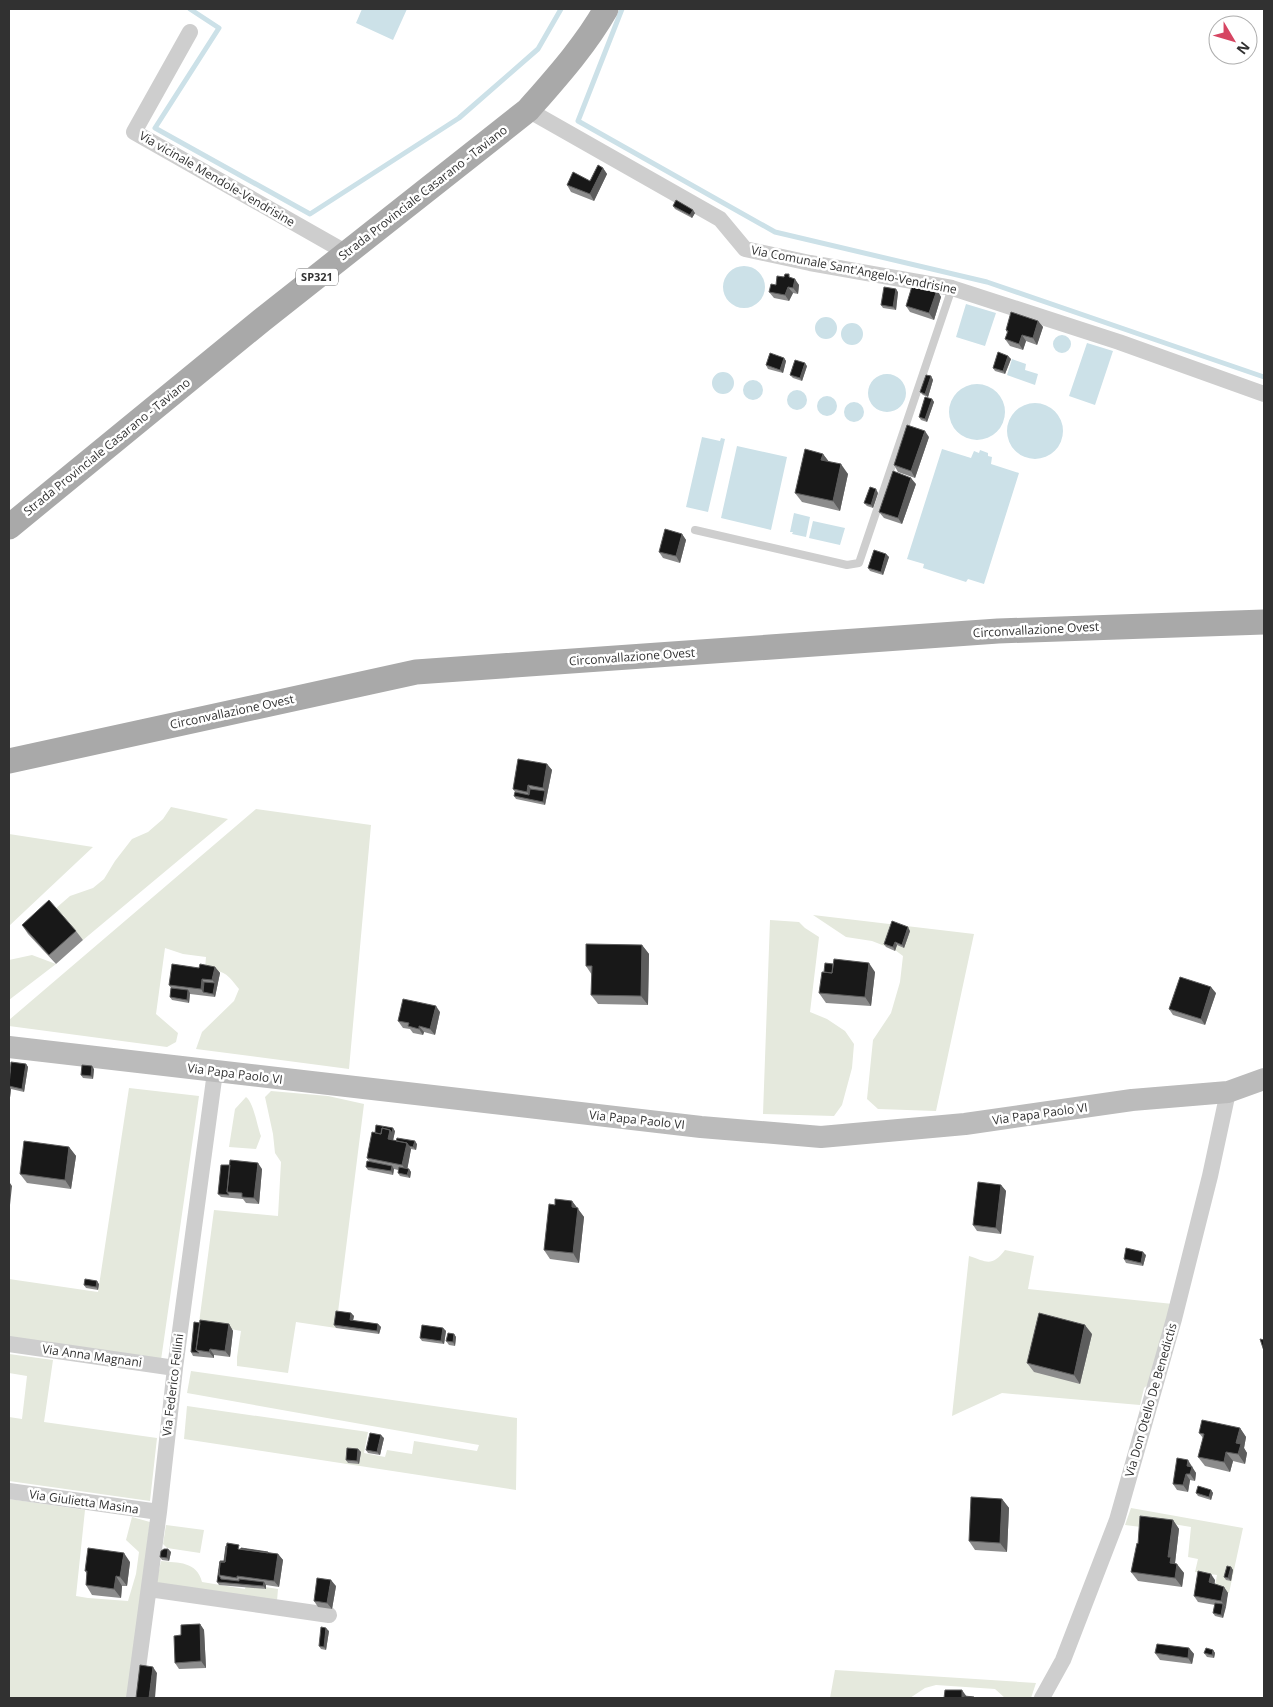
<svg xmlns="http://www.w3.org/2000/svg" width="1273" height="1707" font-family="'Open Sans',sans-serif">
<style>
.green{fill:#e5e9dd}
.water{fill:#cce1e8}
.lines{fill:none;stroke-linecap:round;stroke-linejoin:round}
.stream{stroke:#cce1e8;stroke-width:5}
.lane{stroke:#cecece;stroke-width:8}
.street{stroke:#cecece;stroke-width:16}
.secondary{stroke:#bbb;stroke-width:22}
.primary{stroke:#a9a9a9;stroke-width:25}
.wall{fill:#8c8c8c}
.shaded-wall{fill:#5d5d5d}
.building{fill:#181818;stroke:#5d5d5d}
.labels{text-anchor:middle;stroke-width:5;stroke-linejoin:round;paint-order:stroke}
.shield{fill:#fff;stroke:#6f6f6f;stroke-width:1}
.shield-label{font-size:11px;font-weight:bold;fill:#313131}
.street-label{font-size:12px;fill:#313131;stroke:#fff}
</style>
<rect width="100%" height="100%" fill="#fff"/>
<!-- green -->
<path class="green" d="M171 807 228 819 83 940 55 909 70 896 93 888 104 879 115 861 132 839 148 832 163 819Z
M256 809 371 825 349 1069 196 1049 202 1032 234 1001 239 989C227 973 224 971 205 969L206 957 183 954 165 948 156 1014 178 1033 176 1042 167 1047 9 1026V1020Z
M9 834 93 847 9 926Z
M813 915 974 934 936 1111 878 1109 867 1099 873 1040 891 1013 900 982 903 956 895 950 872 941 846 937Z
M770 920 799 922 805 928 819 937 810 1012 827 1019 845 1031 854 1044 852 1068 842 1105 834 1116 763 1114Z
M32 955 56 964 9 1000V960Z
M129 1088 199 1096 161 1360 9 1338V1279L98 1292Z
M271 1091 328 1096 364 1104 336 1328 296 1322 288 1373 237 1366V1357L241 1331 199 1323 214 1210 278 1216 281 1162 275 1153 273 1134 265 1097Z
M246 1097C254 1103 257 1126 261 1136L256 1149 229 1147 235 1109Z
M1005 1250 1034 1256 1028 1289 1173 1304 1150 1383 1144 1388 1140 1405 1002 1393 952 1416 969 1256C987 1262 992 1267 1005 1250Z
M9 1354 53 1360 44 1422 157 1438 150 1501 9 1481V1417L22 1419 27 1376 9 1373Z
M191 1371 517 1418 516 1490 184 1439 187 1406 368 1432 364 1453 385 1457 387 1450 412 1454 414 1441 477 1451 479 1445 187 1393Z
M9 1499 85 1510 76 1596 88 1598 128 1601 136 1574 139 1552 126 1540 132 1517 150 1522 128 1698H9Z
M1131 1508 1243 1528 1229 1593 1221 1592 1215 1586 1217 1575 1195 1572 1198 1559 1188 1557 1191 1527 1143 1519 1141 1527 1125 1525Z
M166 1525 204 1530 200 1553 167 1548 163 1544Z
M161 1561C178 1563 197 1561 202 1582L245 1589 246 1584 278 1589 277 1601 156 1584Z
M835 1670 1036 1683 1031 1698H1005L995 1689 936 1685 925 1688 910 1698H830Z"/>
<!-- water -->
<path class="water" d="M362 9H407L393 40 356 23Z
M723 287a21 21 0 1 1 42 0a21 21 0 1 1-42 0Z
M966 304 996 313 985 346 956 337Z
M815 328a11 11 0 1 1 22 0a11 11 0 1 1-22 0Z
M841 334a11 11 0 1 1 22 0a11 11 0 1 1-22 0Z
M1053 344a9 9 0 1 1 18 0a9 9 0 1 1-18 0Z
M1087 343 1113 351 1095 405 1069 396Z
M1012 359 1026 364 1025 370 1038 374 1035 385 1007 375Z
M712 383a11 11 0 1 1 22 0a11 11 0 1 1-22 0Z
M868 393a19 19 0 1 1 38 0a19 19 0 1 1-38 0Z
M743 390a10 10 0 1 1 20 0a10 10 0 1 1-20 0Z
M949 412a28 28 0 1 1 56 0a28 28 0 1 1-56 0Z
M787 400a10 10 0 1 1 20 0a10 10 0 1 1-20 0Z
M817 406a10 10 0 1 1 20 0a10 10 0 1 1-20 0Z
M844 412a10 10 0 1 1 20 0a10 10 0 1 1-20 0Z
M1007 431a28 28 0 1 1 56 0a28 28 0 1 1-56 0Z
M702 437 720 441 721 438 725 439 708 512 686 507Z
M737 446 787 457 771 530 721 518Z
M942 449 971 458 974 451 979 453 980 450 988 453V456L992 457 991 464 1019 473 984 584 968 579 966 582 923 568 924 564 907 559Z
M794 513 810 517 806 537 792 534 793 532H790Z
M813 521 845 528 840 545 809 538Z"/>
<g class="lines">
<!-- stream -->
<path class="stream" d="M190 9 219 28 155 128 310 214 459 118 538 49 561 9
M622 9 578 121 775 232 987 282 1264 377"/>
<!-- lane -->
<path class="lane" d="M695 530 847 565 859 563 952 288"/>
<!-- street -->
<path class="street" d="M190 32 134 132 347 253
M528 110 720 219 745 249 810 263 952 288 1119 342 1264 394
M9 1344 175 1368
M9 1491 159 1512
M149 1589 329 1615
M134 1698 159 1512 175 1368 215 1072
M1042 1698 1063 1660 1117 1520 1174 1319 1210 1176 1228 1092"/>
<!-- secondary -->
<path class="secondary" d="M9 1047 701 1127 821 1137 965 1124 1132 1100 1228 1092 1264 1079"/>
<!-- primary -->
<path class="primary" d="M9 527 262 320 528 110C556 78 585 46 606 9
M9 761 416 672 998 631 1264 622"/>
</g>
<!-- wall -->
<path class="wall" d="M603 168 607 174 594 201 571 192 567 185 590 181Z
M673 206 695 213 692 218 675 209Z
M792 278 799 285 798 294 793 293 789 301 774 298 769 292 776 285Z
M937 290 941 297 934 320 910 312 906 306Z
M898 292 896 310 883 308 881 305Z
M1038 321 1043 327 1037 345 1026 341 1023 350 1010 346 1005 339 1007 333 1006 330Z
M1008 356 1011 359 1005 374 995 371 993 368Z
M784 358 786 361 783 373 768 369 766 365Z
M807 366 802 381 793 378 790 375Z
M931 376 933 380 928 397 923 395 920 392Z
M932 399 934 402 927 422 921 420 919 417Z
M929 437 915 478 898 472 894 465Z
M823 454 828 461 848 474 840 511 802 502 795 493Z
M916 484 902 524 884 518 879 512Z
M878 493 873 508 867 506 864 503Z
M682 534 686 540 680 563 663 558 659 552Z
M886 554 889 557 883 575 870 571 868 568Z
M547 764 552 770 545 805 516 799 514 796 515 792 513 789Z
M22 925 76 931 83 940 56 964 28 934Z
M910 931 904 948 897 945 895 951 886 947 884 944Z
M642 945 649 954 648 1005 598 1004 591 995 592 975 586 966Z
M215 967 220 973 215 997 190 994 189 1003 172 1000 170 997 171 988 169 985 199 968Z
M875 972 871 1006 826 1003 819 993Z
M1216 993 1205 1025 1173 1015 1169 1009Z
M440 1012 435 1035 424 1032 423 1035 413 1033 410 1029 403 1028 398 1021Z
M26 1064 28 1067 24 1092 11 1089 9 1106V1075V1076Z
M94 1069 93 1079 83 1078 81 1075Z
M395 1131 393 1140 417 1144 416 1150 411 1149 407 1169H409L411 1172 410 1178 400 1176 398 1173V1170L394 1169 393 1175 368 1170 366 1167 369 1161 367 1158 375 1133Z
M69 1147 76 1156 71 1189 27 1183 20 1174Z
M262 1169 259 1204 246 1203 243 1199 221 1197 218 1194Z
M1001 1185 1006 1191 1001 1234 977 1231 973 1225Z
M572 1201 584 1217 579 1263 550 1259 544 1250 555 1205Z
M1146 1255 1143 1266 1126 1263 1124 1259Z
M99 1284 98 1290 86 1288 84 1285Z
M351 1313 354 1316 353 1321 378 1324 381 1327 379 1334 336 1328 334 1325Z
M200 1323 229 1324 233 1331 230 1357 214 1355V1358L193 1356 191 1352Z
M443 1328 446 1331 444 1344 422 1341 420 1338Z
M454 1334 456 1337 455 1346 449 1345 446 1341Z
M1092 1334 1080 1384 1034 1372 1027 1363Z
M1240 1428 1246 1437 1244 1448 1247 1453 1245 1464 1233 1461 1230 1472 1205 1466 1198 1457 1203 1438 1199 1433Z
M384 1438 380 1455 368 1453 366 1450Z
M358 1449 361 1452 359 1464 348 1463 346 1460Z
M1193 1466 1192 1468 1196 1473 1195 1481 1190 1480 1188 1492 1177 1490 1173 1484Z
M1211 1490 1213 1493 1211 1500 1198 1496 1196 1493Z
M1002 1499 1009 1508 1007 1552 975 1550 969 1541Z
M1173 1520 1179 1529 1175 1563 1184 1573 1182 1587 1138 1581 1131 1572 1138 1544Z
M241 1548 278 1554 283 1560 279 1587 266 1585V1589L219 1585 217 1582 224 1561Z
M168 1549 171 1552 169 1561 162 1560 160 1557Z
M130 1562 127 1586H122L121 1598 92 1595 86 1585 87 1574 85 1571Z
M1231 1567 1233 1570 1231 1581 1226 1580 1224 1577Z
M1215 1580 1214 1584 1224 1587 1228 1593 1223 1618 1215 1616 1213 1613 1215 1605 1198 1602 1194 1596Z
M336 1586 332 1609 318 1607 314 1601Z
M200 1624 204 1630 206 1668 179 1669 175 1663 181 1635Z
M329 1631 326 1650 321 1649 319 1646Z
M1189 1648 1194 1654 1192 1664 1160 1660 1155 1653Z
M1213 1650 1215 1653 1214 1658 1207 1657 1204 1653Z"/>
<!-- shaded-wall -->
<path class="shaded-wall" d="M603 168 607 174 594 201 590 194Z
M693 210 695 213 692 218 690 215Z
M795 279 799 285 798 294 793 288Z
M788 287 793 293 789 301 785 295Z
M896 289 898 292 896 310 893 307Z
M937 290 941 297 934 320 929 313Z
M1038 321 1043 327 1037 345 1033 338Z
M1022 335 1026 341 1023 350 1019 344Z
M1008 356 1011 359 1005 374 1003 371Z
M784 358 786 361 783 373 780 370Z
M805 363 807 366 802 381 800 378Z
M931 376 933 380 928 397 925 394Z
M932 399 934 402 927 422 925 419Z
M925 431 929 437 915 478 911 471Z
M823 454 830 463 821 460Z
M841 464 848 474 840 511 833 501Z
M911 478 916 484 902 524 898 518Z
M876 489 878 493 873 508 871 505Z
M682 534 686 540 680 563 676 556Z
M886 554 889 557 883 575 881 572Z
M547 764 552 770 545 805 543 802 545 791 543 788Z
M528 785 533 792 531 798 527 792Z
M908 927 910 931 904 948 902 945Z
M895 942 897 945 895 951 893 947Z
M642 945 649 954 648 1005 641 996Z
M869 963 875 972 871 1006 865 997Z
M215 967 220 973 215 997 213 994 215 983 212 980Z
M202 979 206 985 203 992 201 989Z
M1211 987 1216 993 1205 1025 1201 1019Z
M188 990 190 993 189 1003 187 1000Z
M436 1006 440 1012 435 1035 430 1029Z
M419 1026 424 1032 423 1035 419 1029Z
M26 1064 28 1067 24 1092 22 1089Z
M92 1066 94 1069 93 1079 91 1076Z
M9 1075 12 1080 9 1086 11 1089 9 1106Z
M393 1128 395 1131 394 1136 392 1133Z
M390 1130 394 1136 392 1145 388 1139Z
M415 1141 417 1144 416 1150 413 1147Z
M407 1143 411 1149 407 1171 402 1165Z
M69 1147 76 1156 71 1189 65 1180Z
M258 1163 262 1169 259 1204 254 1198Z
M392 1166 394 1169 393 1175 391 1171Z
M409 1169 411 1172 410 1178 407 1175Z
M10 1183 12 1186 10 1205 9 1203V1193Z
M1001 1185 1006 1191 1001 1234 996 1228Z
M572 1201 584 1217 579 1263 573 1253 572 1207Z
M1143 1252 1146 1255 1143 1266 1141 1263Z
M97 1281 99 1284 98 1290 96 1287Z
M351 1313 354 1316 352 1324 350 1320Z
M229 1324 233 1331 230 1357 225 1351Z
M378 1324 381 1327 379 1334 377 1331Z
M1085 1325 1092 1334 1080 1384 1074 1375Z
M443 1328 446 1331 444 1344 441 1341Z
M454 1334 456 1337 455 1346 453 1342Z
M210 1349 214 1355V1358L209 1352Z
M9 1379 10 1382 9 1397Z
M1240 1428 1246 1437 1244 1448 1247 1453 1245 1464 1238 1454 1236 1443Z
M381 1435 384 1438 380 1455 377 1452Z
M358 1449 361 1452 359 1464 357 1461Z
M1226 1452 1233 1461 1230 1472 1224 1462Z
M1188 1460 1196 1473 1195 1481 1190 1474 1187 1466Z
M1186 1474 1190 1480 1188 1492 1183 1485Z
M1211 1490 1213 1493 1211 1500 1209 1497Z
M1002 1499 1009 1508 1007 1552 1000 1543Z
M1173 1520 1179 1529 1175 1563 1177 1566V1564L1184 1573 1182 1587 1175 1578 1168 1557Z
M168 1549 171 1552 169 1561 167 1558Z
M124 1553 130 1562 127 1586 120 1577Z
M278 1554 283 1560 279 1587 274 1581Z
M1231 1567 1233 1570 1231 1581 1228 1578Z
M1211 1574 1215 1580 1214 1589 1209 1582Z
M116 1576 122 1586 121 1598 114 1589Z
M331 1580 336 1586 332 1609 327 1603Z
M264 1582 266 1585V1589L263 1586Z
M1224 1587 1228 1593 1226 1607 1221 1601Z
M1223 1604 1226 1607 1223 1618 1221 1615Z
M200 1624 204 1630 206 1668 201 1661Z
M326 1628 329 1631 326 1650 324 1647Z
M1189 1648 1194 1654 1192 1664 1188 1658Z
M1213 1650 1215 1653 1214 1658 1212 1655Z
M153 1667 157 1673 155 1698H149Z
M962 1690 967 1697V1698H962Z"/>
<!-- building -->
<path class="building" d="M598 165 603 168 590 194 567 185 573 172 590 181Z
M676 200 693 210 690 215 673 206Z
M785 274H789V277L795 279 793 288 788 287 785 295 769 292 771 284 776 285 777 276 784 277Z
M913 283 937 290 929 313 906 306Z
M884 287 896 289 893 307 881 305Z
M1011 312 1038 321 1033 338 1022 335 1019 344 1005 339 1008 331 1006 330Z
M998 352 1008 356 1003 371 993 368Z
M770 353 784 358 780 370 766 365Z
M795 360 805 363 800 378 790 375Z
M926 375 931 376 925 394 920 392Z
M925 397 932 399 925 419 919 417Z
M907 425 925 431 911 471 894 465Z
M805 449 823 454 821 460 841 464 833 501 795 493Z
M893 471 911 478 898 518 879 512Z
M870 487 876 489 871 505 864 503Z
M665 529 682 534 676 556 659 552Z
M874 550 886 554 881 572 868 568Z
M518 759 547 764 543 788 528 785 527 792 513 789Z
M530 789 545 791 543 802 514 796 515 792 529 795Z
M49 900 76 931 49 955 22 925Z
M892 921 908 927 902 945 895 942 893 947 884 944Z
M586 944 642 945 641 996 591 995 592 966H586Z
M834 959 869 963 865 997 819 993 822 972 832 973Z
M825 963 833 964 832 973 824 972Z
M172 964 199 968 200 964 215 967 212 980 202 979 201 989 169 985Z
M1180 977 1211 987 1201 1019 1169 1009Z
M204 982 215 983 213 994 203 992Z
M171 988 188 990 187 1000 170 997Z
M403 999 436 1006 430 1029 419 1026V1029L408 1026 409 1023 398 1021Z
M11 1062 26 1064 22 1089 9 1086Z
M82 1065 92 1066 91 1076 81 1075Z
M376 1125 393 1128 392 1133 390 1130 382 1128 381 1134 375 1133Z
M382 1128 390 1130 388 1139 407 1143 402 1165 367 1158 372 1132 381 1134Z
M397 1138 415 1141 413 1147 409 1146 407 1143 396 1141Z
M24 1141 69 1147 65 1180 20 1174Z
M230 1160 258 1163 254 1198 242 1197V1193L227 1192Z
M367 1161 392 1166 391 1171 366 1167Z
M221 1165H230L227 1192 229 1195 218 1194Z
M399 1167 409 1169 407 1175 398 1173Z
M978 1182 1001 1185 996 1228 973 1225Z
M555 1199 572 1201V1207L578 1208 573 1253 544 1250 549 1204 555 1205Z
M1126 1248 1143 1252 1141 1263 1124 1259Z
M85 1279 97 1281 96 1287 84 1285Z
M336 1311 351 1313 350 1320 378 1324 377 1331 334 1325Z
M1039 1313 1085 1325 1074 1375 1027 1363Z
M200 1320 229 1324 225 1351 210 1349 209 1352 196 1350Z
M194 1322 200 1323 196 1350 199 1353 191 1352Z
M422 1325 443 1328 441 1341 420 1338Z
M448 1333 454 1334 453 1342 446 1341Z
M1260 1339 1264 1340V1351Z
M1202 1420 1240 1428 1236 1443 1241 1444 1238 1454 1226 1452 1224 1462 1198 1457 1204 1434 1199 1433Z
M370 1433 381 1435 377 1452 366 1450Z
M347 1448 358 1449 357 1461 346 1460Z
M1177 1458 1188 1460 1187 1466 1192 1467 1190 1474H1186L1183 1485 1173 1484Z
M1198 1486 1211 1490 1209 1497 1196 1493Z
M971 1497 1002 1499 1000 1543 969 1541Z
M1140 1516 1173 1520 1168 1557H1171L1170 1563 1177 1564 1175 1578 1131 1572 1137 1543 1138 1544Z
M227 1543 239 1545 238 1549 278 1554 274 1581 237 1576V1578L219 1575 220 1562H225Z
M226 1546H227L225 1562H220L219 1575 221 1579 239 1581V1579L264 1582 263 1586 217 1582 220 1561H224Z
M88 1548 124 1553 120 1577 116 1576 114 1589 86 1585 87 1571H85Z
M241 1548 268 1552V1553L241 1549Z
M164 1549H168L167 1558 160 1557 161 1551Z
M1227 1566 1231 1567 1228 1578 1224 1577Z
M1198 1571 1211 1574 1209 1582 1224 1587 1221 1601 1194 1596Z
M317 1578 331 1580 327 1603 314 1601Z
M1215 1603 1223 1604 1221 1615 1213 1613Z
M200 1624 201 1661 175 1663 174 1636 181 1635V1625Z
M321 1627 326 1628 324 1647 319 1646Z
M1157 1644 1189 1648 1188 1658 1155 1653Z
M1206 1648 1213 1650 1212 1655 1204 1653Z
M140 1665 153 1667 149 1698H136Z
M945 1690H962V1698H944Z
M964 1696 974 1697V1698H964Z"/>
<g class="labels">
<!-- shield labels -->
<rect class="shield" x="296" y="268.5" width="42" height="17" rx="4"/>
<g class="shield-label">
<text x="317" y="281">SP321</text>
</g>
<!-- street labels -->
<g class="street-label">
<text transform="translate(217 179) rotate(30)" y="4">Via vicinale Mendole-Vendrisine</text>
<text transform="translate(423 193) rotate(-38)" y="4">Strada Provinciale Casarano - Taviano</text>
<text transform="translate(854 270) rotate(11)" y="4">Via Comunale Sant'Angelo-Vendrisine</text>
<text transform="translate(107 447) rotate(-39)" y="4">Strada Provinciale Casarano - Taviano</text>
<text transform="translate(1036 630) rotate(-3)" y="4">Circonvallazione Ovest</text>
<text transform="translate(632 657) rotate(-4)" y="4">Circonvallazione Ovest</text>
<text transform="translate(232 712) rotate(-12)" y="4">Circonvallazione Ovest</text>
<text transform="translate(235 1074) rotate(7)" y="4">Via Papa Paolo VI</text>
<text transform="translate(1040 1114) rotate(-8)" y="4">Via Papa Paolo VI</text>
<text transform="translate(637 1120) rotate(6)" y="4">Via Papa Paolo VI</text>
<text transform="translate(92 1356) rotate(8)" y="4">Via Anna Magnani</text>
<text transform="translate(173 1385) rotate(-83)" y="4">Via Federico Fellini</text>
<text transform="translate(1151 1400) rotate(-74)" y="4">Via Don Otello De Benedictis</text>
<text transform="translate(84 1502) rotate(8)" y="4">Via Giulietta Masina</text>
</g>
</g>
<!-- border -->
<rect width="1273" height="1707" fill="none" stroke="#313131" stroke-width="20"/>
<!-- north arrow -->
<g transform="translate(1233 40) rotate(128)"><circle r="24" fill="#ffffff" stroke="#adadad"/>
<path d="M0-4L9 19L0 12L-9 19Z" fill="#d64562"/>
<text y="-8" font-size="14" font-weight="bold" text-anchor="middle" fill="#313131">N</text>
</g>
</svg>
